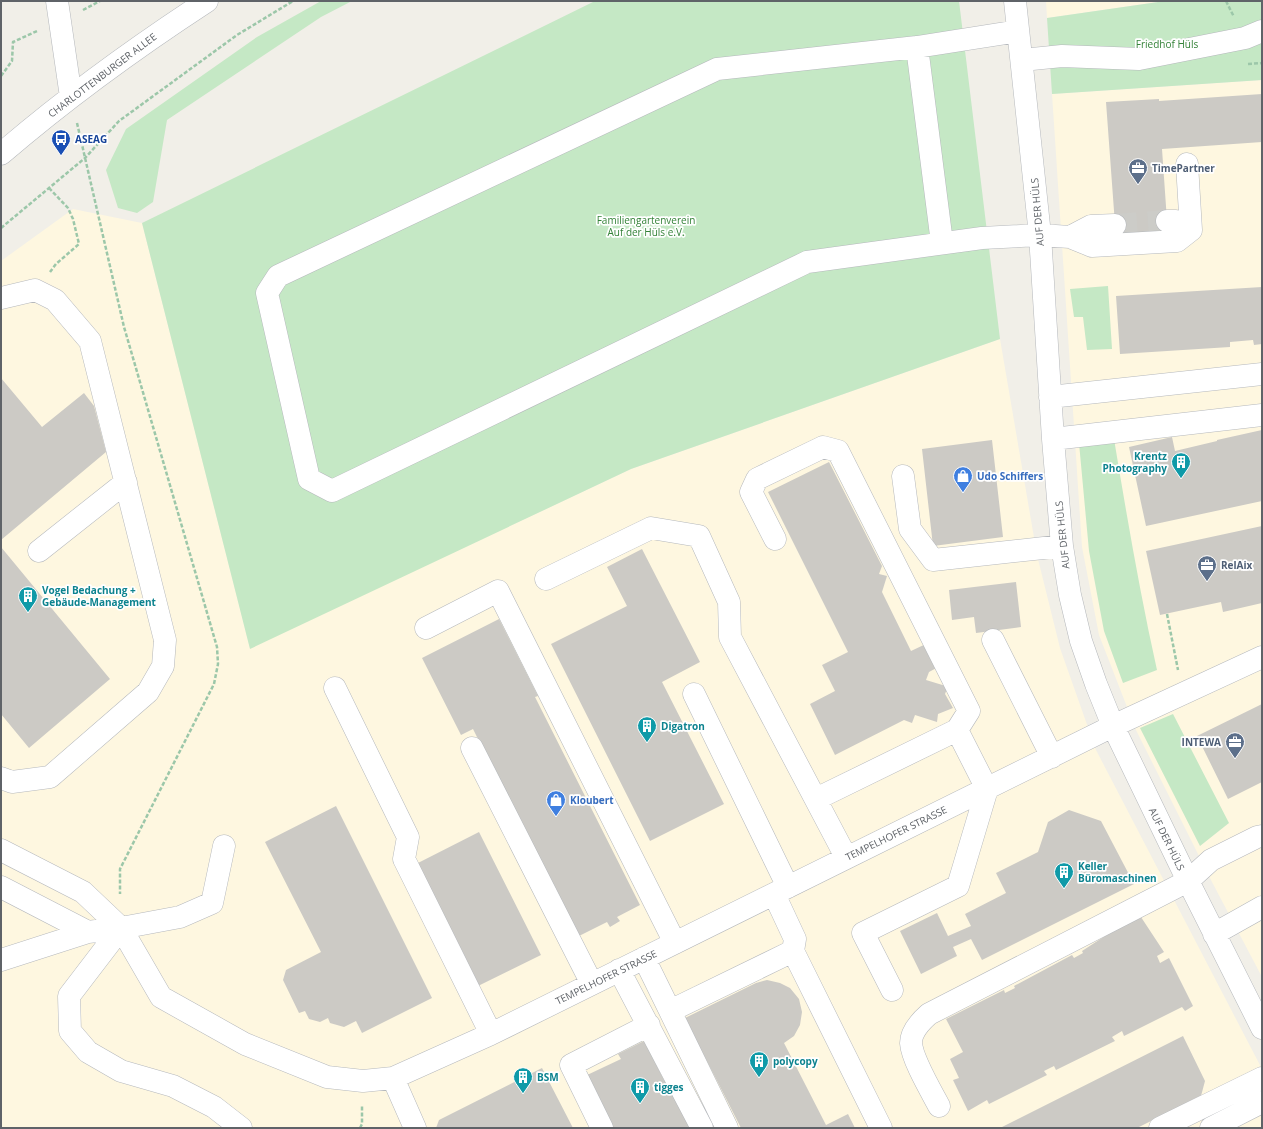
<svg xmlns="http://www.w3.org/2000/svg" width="1263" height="1129" font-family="'Open Sans',sans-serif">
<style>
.commercial{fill:#fef7e0}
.green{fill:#c5e8c5}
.building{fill:#cccac5}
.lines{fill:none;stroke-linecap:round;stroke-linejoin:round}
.minor-tunnel{stroke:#ccccc8;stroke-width:22;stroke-dasharray:22 11;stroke-linecap:butt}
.minor-casing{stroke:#b5b8bc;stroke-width:23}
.path{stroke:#9cc7a9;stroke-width:2.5;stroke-dasharray:4 2;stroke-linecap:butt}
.minor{stroke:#fff;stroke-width:22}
.labels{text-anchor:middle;stroke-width:3.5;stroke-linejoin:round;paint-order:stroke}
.park-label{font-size:10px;fill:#348238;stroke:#fff}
.street-label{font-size:10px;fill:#5f6368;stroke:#fff}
.transit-label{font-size:10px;font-weight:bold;fill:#164399;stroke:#fff;text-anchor:start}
.service-label{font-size:10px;font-weight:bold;fill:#4e5e75;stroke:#fff;text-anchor:start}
.culture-label{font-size:10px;font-weight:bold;fill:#0d838f;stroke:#fff;text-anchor:start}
.shop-label{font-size:10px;font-weight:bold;fill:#366cbe;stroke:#fff;text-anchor:start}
</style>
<rect width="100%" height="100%" fill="#f1efe8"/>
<!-- commercial -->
<path class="commercial" d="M1046 1H1165L1047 18Z
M1262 80V977L1212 882 1136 730 1099 635 1082 547 1052 94Z
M73 209 142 223 250 648 631 469 1000 339 1037 555 1060 648 1096 750 1262 1069V1128H1V261Z"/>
<!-- green -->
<path class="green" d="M321 1H352L321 17 167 120 153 202 137 213 118 208 106 170 126 129 257 37Z
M595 1H959L1000 339 631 469 250 649 142 223Z
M1165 1H1262V80L1052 94 1047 18Z
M1108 286 1112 349 1087 350 1083 317H1074L1070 289Z
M1114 439C1127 517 1140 594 1157 670L1123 683 1104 631 1089 551 1079 443Z
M1173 714 1229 823 1200 846 1140 728Z"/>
<!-- building -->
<path class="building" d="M1262 94V142L1162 149 1168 235 1116 238 1106 102 1159 99V101Z
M1262 287V344L1254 345 1253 340 1230 342V347L1120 354 1116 296Z
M1 378 42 427 84 393 94 406 106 452 1 540Z
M1262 430V501L1146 526 1129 447 1172 437 1175 451 1217 441V440Z
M992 440 1003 537 933 546 922 449Z
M829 462 882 566 879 574 887 576 882 592 911 651 930 642 942 665 929 672 926 680 949 687 947 689 945 694 953 708 938 714 937 722 915 715 912 723 904 720 835 755 810 704 835 691 822 665 848 652 768 492Z
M1262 526V603L1223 612 1221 602 1160 615 1146 551Z
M1 547 110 679 29 748 1 714Z
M642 549 700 662 662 682 724 804 650 841 551 644 627 606 607 567Z
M1016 582 1021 627 976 633 974 617 952 620 949 590Z
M499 619 538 696 535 697 640 905 617 917 620 921 610 927 607 922 577 937 473 729 461 735 422 658Z
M1262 704V782L1228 799 1197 736Z
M336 806 432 998 362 1033 356 1021 344 1027 330 1023 328 1018 320 1022 309 1019 305 1011 299 1013 283 980 286 970 321 952 265 842Z
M1069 810 1101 821 1134 884 982 960 971 939 953 947 957 956 921 974 900 931 937 913 948 936 971 926 965 914 1006 893 996 873 1038 852 1048 822Z
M479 832 541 955 478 986 416 864Z
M1139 914 1164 952 1157 956 1160 963 1169 958 1193 1006 1185 1011 1182 1007 1124 1036 1122 1031 1112 1037 1115 1041 1056 1070 1054 1066 1044 1071 1047 1075 989 1104 987 1100 968 1111 953 1080 959 1078 950 1059 963 1052 946 1019 1004 990 1005 993 1015 988 1014 986 1072 955 1074 958 1083 953 1082 951Z
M767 980 780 983 790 988 799 999 802 1012 800 1025 794 1036 784 1043 826 1125 848 1114 855 1128H741L685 1018 756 983Z
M1183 1036 1205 1081 1201 1096 1137 1128H1000Z
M644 1041 664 1080 667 1078 692 1128H612L585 1076 621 1059 618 1054Z
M542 1068 573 1128H436L439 1120Z"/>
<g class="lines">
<!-- minor-tunnel -->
<path class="minor-tunnel" d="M1115 225 1167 221"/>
<defs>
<path id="minor" d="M57 1 71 97
M1015 1 1040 235 1053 439 1062 546 1070 595 1081 641 1096 684 1113 726 1188 881 1262 1028
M1018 31 917 47 717 69 278 276 267 293 309 479 332 491 807 262 982 238 1040 235 1070 237 1091 226 1115 225
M917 47 942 243
M1022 60 1062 56 1139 59 1245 38 1262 31
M1 154C66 98 135 48 207 1
M1167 221H1176L1191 230
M1070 237 1092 246 1177 241 1191 230 1187 164
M1 298 35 290 55 300 90 341 165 640 163 666 148 692 50 777 12 782 1 778
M1050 397 1262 374
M1053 439 1262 415
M903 476 910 529 933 560 1062 546
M775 539 751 492 757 479 823 447 838 451 969 711 957 730 816 799
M39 551 126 482
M546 579 651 528 699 536 729 602 730 637 846 857
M426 628 498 591 675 943
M993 640 1052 757
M335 688 408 837 404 859 491 1034
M694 694 788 887
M472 748 592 984
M1 850 83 892 121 928 161 997 245 1044 327 1077 363 1081 393 1078 491 1034 1113 726 1262 657
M1 887 88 932 121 928 180 917 212 903 224 846
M774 894 795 939 793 951 881 1128
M121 928 69 996 70 1031 88 1052 121 1071 173 1086 214 1107 241 1128
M1214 934 1262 907
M644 958 670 1011
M1 960 88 932
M619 970 702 1128
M892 990 863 933 958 886 987 789 957 730
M393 1078 415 1128
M939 1106C931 1091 912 1059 911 1043 911 1031 921 1021 929 1014L1188 881 1211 860 1257 837 1262 836
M602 1128 571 1065 649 1025
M727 1128 670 1011 793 951
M1160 1128 1262 1078
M1211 1128 1262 1102"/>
</defs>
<!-- minor casing -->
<use href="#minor" class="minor-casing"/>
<!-- path -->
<path class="path" d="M1226 1 1234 17
M83 10 100 1
M1248 64 1262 63
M1 76 12 61 13 42 37 31
M77 123 124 327 217 647 218 664 214 684 120 869V894
M49 188 68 208 73 219 79 244 56 264 50 272
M1 228 85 158 119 121 237 35 293 1
M1167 614 1178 670
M360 1128 362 1124V1106"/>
<!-- minor -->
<use href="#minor" class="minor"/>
</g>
<!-- icons -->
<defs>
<symbol id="bus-pin" viewBox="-11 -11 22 30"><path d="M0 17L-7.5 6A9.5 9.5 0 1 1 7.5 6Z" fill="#1a4fb4" stroke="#fff"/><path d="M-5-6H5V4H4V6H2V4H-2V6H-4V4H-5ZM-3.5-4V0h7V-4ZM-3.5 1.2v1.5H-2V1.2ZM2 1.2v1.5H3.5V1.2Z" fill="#fff"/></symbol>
<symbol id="office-pin" viewBox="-11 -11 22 30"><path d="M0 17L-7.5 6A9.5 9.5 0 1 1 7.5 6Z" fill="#5c6f8a" stroke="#fff"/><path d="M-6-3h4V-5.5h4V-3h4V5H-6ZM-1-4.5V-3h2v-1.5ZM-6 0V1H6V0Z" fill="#fff"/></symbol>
<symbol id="building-pin" viewBox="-11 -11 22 30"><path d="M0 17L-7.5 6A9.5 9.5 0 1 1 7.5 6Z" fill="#0f9aa8" stroke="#fff"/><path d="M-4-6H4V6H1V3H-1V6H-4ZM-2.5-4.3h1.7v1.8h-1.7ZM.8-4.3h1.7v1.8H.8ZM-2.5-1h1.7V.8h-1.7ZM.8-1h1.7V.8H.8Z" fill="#fff"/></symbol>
<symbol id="shop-pin" viewBox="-11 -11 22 30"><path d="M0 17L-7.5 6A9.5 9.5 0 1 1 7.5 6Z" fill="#3f7fe0" stroke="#fff"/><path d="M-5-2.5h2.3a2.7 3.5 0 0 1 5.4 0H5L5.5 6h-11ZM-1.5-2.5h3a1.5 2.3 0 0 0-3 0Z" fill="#fff"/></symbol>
</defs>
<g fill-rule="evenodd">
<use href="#bus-pin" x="50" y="128" width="22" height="30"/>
<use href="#office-pin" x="1127" y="157" width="22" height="30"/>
<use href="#building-pin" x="1170" y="451" width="22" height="30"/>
<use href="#shop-pin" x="952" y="465" width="22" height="30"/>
<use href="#office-pin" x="1196" y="554" width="22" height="30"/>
<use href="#building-pin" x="17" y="585" width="22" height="30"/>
<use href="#building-pin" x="636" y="715" width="22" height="30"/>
<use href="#office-pin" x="1224" y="731" width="22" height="30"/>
<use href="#shop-pin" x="545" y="789" width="22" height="30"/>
<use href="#building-pin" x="1053" y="861" width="22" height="30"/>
<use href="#building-pin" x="748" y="1050" width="22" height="30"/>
<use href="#building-pin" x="512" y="1066" width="22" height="30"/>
<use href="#building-pin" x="629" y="1076" width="22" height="30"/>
</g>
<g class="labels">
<!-- park labels -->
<g class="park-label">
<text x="1167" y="48">Friedhof Hüls</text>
<text x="646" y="224">Familiengartenverein<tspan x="646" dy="12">Auf der Hüls e.V.</tspan></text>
</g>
<!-- street labels -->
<g class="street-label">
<text transform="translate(102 75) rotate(-37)" y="4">CHARLOTTENBURGER ALLEE</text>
<text transform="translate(1037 212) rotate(-95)" y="4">AUF DER HÜLS</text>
<text transform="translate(1062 535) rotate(-96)" y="4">AUF DER HÜLS</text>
<text transform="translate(896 833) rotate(-26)" y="4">TEMPELHOFER STRASSE</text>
<text transform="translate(1167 839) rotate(64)" y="4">AUF DER HÜLS</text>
<text transform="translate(606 977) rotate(-26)" y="4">TEMPELHOFER STRASSE</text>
</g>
<!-- transit labels -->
<g class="transit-label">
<text x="75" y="143">ASEAG</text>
</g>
<!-- service labels -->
<g class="service-label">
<text x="1152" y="172">TimePartner</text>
<text x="1221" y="569">RelAix</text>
<text x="1221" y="746" text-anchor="end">INTEWA</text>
</g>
<!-- culture labels -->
<g class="culture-label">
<text x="1167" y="460" text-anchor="end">Krentz<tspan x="1167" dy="12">Photography</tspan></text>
<text x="42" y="594">Vogel Bedachung +<tspan x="42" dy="12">Gebäude-Management</tspan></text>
<text x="661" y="730">Digatron</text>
<text x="1078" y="870">Keller<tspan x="1078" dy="12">Büromaschinen</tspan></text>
<text x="773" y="1065">polycopy</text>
<text x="537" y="1081">BSM</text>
<text x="654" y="1091">tigges</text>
</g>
<!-- shop labels -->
<g class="shop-label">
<text x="977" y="480">Udo Schiffers</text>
<text x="570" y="804">Kloubert</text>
</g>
</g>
<!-- border -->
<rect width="1263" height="1129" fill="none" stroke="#5f6368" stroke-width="4"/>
</svg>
